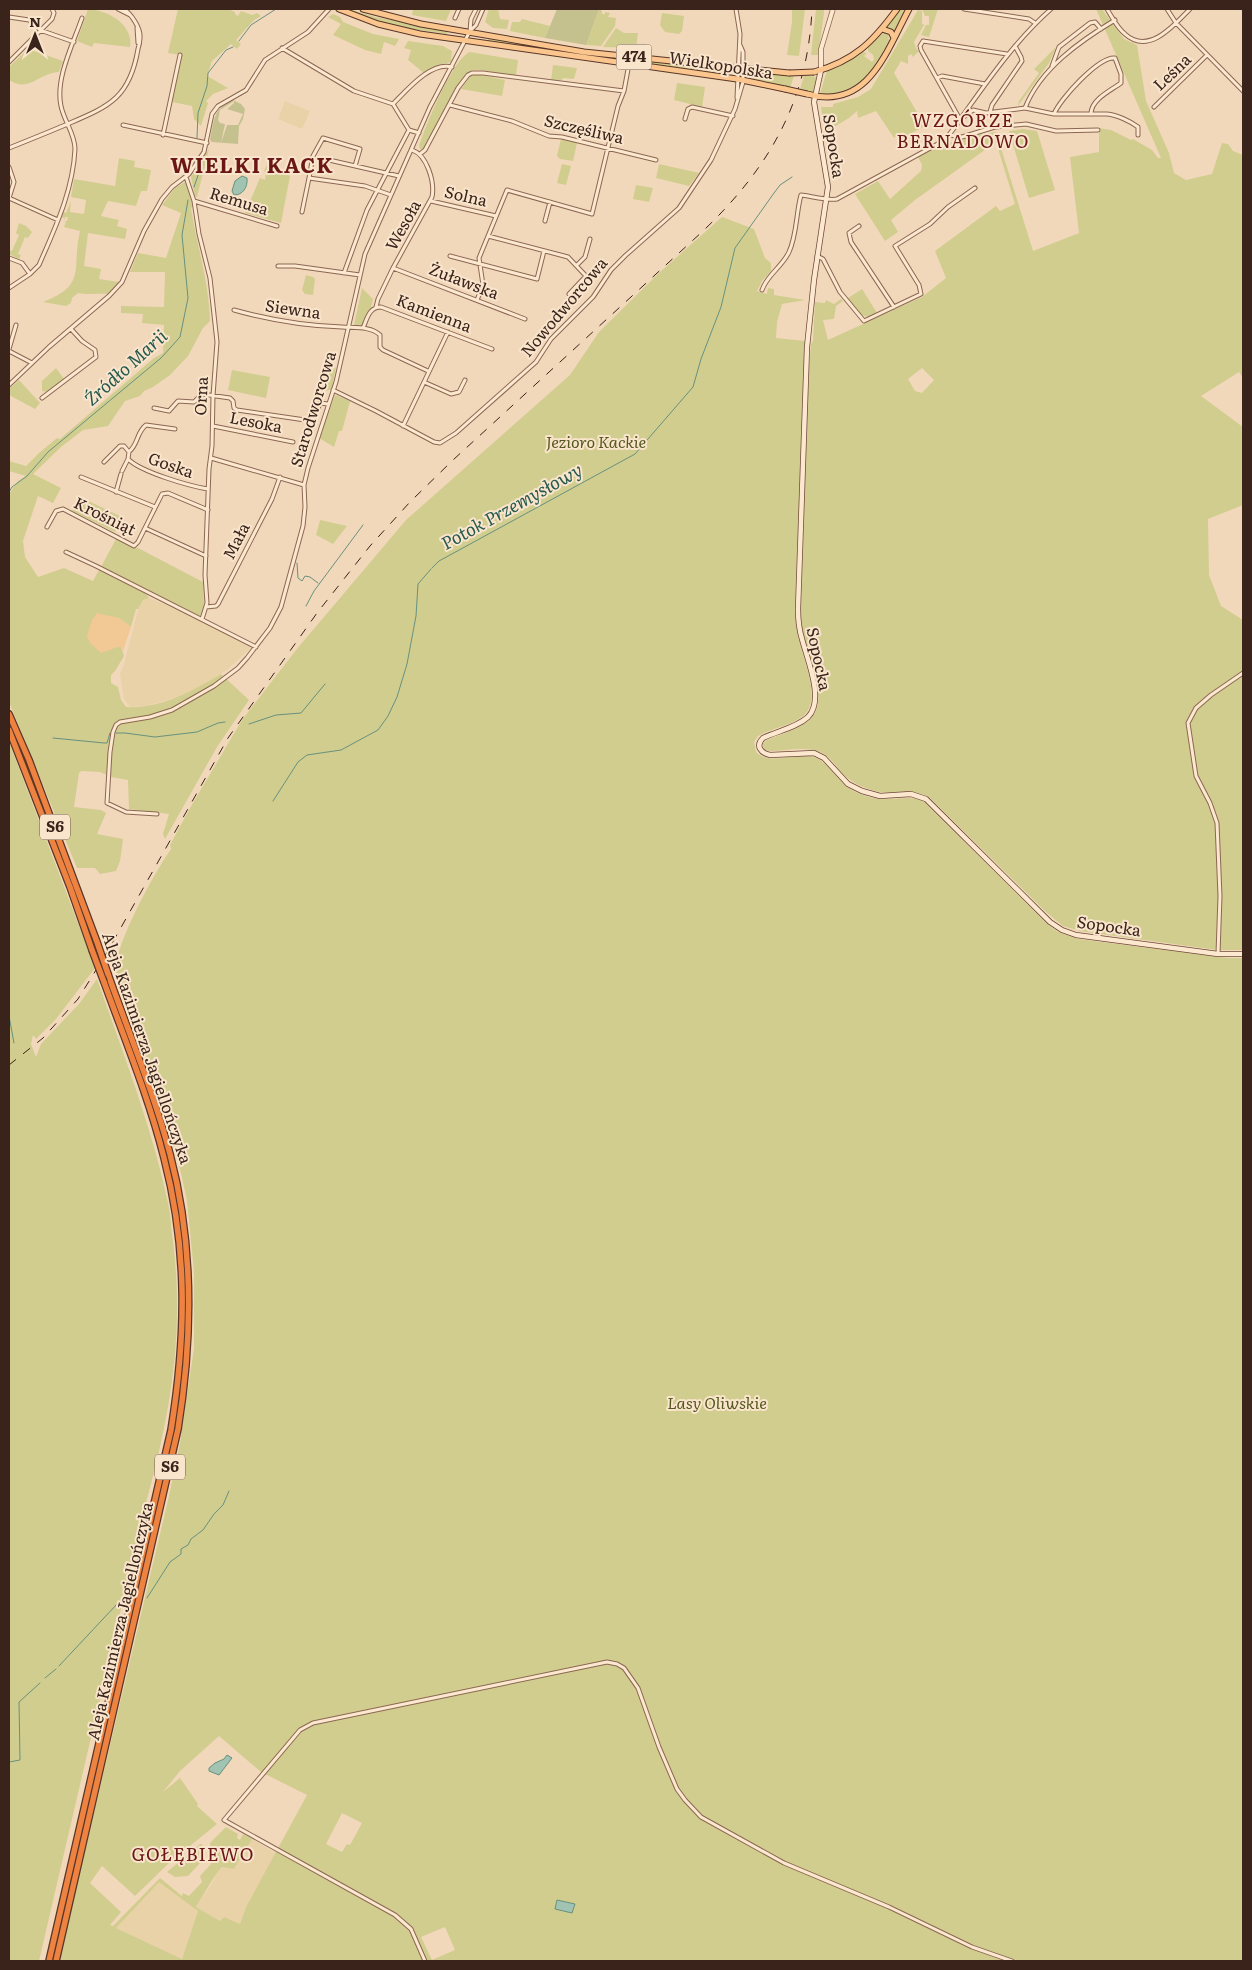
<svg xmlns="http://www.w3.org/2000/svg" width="1252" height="1970" font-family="Literata,serif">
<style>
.farmland{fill:#e9d2a8}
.green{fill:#d1cd8e;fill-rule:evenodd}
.sand{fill:#f2c895}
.cemetery{fill:#c5c18f;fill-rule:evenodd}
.water{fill:#a0c3b2;stroke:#67917f}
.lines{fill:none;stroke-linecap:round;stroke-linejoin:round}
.stream{stroke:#67917f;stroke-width:1}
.minor-casing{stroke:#8b6753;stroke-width:5}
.tertiary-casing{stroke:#8b6753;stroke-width:5.5}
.secondary-casing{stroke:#6d4837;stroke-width:6}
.primary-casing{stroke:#583628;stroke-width:7}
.motorway-casing{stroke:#583628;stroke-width:8}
.minor{stroke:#fce7cf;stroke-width:3}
.tertiary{stroke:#fce7cf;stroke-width:4}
.secondary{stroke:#fce7cf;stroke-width:4.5}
.primary{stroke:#fbc58e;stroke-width:5}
.motorway{stroke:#ed8241;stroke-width:5.5}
.rail{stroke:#39231a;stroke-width:1;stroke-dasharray:9 9;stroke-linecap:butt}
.primary-bridge-casing{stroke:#583628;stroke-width:7;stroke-linecap:butt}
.motorway-bridge-casing{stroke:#583628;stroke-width:8;stroke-linecap:butt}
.primary-bridge{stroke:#fbc58e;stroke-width:5}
.motorway-bridge{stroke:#ed8241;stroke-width:5.5}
.labels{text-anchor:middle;stroke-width:4;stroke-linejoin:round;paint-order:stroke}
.shield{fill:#f9e4cc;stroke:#735d4f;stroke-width:1}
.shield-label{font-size:15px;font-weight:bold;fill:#39231a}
.street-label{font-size:16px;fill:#39231a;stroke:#f9e4cc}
.park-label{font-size:16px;font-style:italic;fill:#54581e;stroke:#f9e4cc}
.neighbourhood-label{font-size:18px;letter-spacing:1px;fill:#6a1715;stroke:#f9e4cc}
.water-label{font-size:18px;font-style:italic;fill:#275a4e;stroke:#f9e4cc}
.district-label{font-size:21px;font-weight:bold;letter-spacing:1px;fill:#6a1715;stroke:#f9e4cc}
</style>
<rect width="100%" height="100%" fill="#f2d8bb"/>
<!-- farmland -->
<path class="farmland" d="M285 101 310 111 302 129 278 119Z
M149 598 171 607 251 648 227 670 201 686 175 698 146 706 130 707 124 699 120 674 124 664 139 606 143 600Z
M252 1839 276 1853 246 1907 240 1924 224 1917 220 1921 196 1907 212 1883 219 1869 222 1867 234 1869Z
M159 1881 198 1911 182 1959 116 1928Z"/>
<!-- green -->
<path class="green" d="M88 9C108 10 134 25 130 47L94 43 92 47 77 41Z
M178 9H228L235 12V14L238 16 241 11 252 15 257 13 261 16 254 20 236 40 241 44 237 49 231 44 212 61 207 76 228 88 213 94 206 101 208 103 201 126 194 119 192 106 172 102 181 55 168 53Z
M350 9 375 17 448 30 447 34 392 26 350 11Z
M413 9H451L446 21 412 15Z
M489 9H498L500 19 509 20 507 29 493 28 485 22Z
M599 9 602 11V14H605V12L610 13 608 17 616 18 615 26 601 46 586 45Z
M792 9H805L799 56 787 55 792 22Z
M816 9H824V13L818 55H811Z
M900 9H906L893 33 887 28Z
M922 9H938L929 37 921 35 926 25H929V16H925Z
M1096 9H1102L1124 39 1137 45 1146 101 1169 153 1174 173 1186 180 1212 174 1222 143 1228 144 1233 151 1243 155V378L1239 372 1201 396 1243 427V505L1208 519 1209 575 1221 606 1243 620V950H1217L1080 931 1063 926 1046 912 929 797C907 786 893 797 872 790 861 787 851 782 842 773 835 765 830 756 820 752 805 746 786 751 770 751L765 750 763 746V743L767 740C781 734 802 729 812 717 829 699 807 653 803 632 801 624 801 616 801 608L809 368 811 344 813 341 815 302 825 303 826 300 834 304 841 299 843 301 836 306 834 319 823 320 828 340 922 297 946 278 935 251 996 206 1000 211 1015 204 996 142 915 200 891 220 898 232 885 241 855 194 878 181 890 199 921 171 922 165 918 157C945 143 966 135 996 132L1033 251 1079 233 1070 157 1099 152V128L1111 130 1131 140 1133 139 1152 150 1158 158H1161ZM922 368 934 380 922 393 915 391 908 379Z
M918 10 922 11V23L924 25 914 42 916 48 919 51 913 57 911 54 908 56V64L901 61 894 73 925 126 906 136 903 132 894 138 876 111 858 118 857 111 849 118 825 132 821 107H833V104L858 97 871 89Z
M662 13 684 16 682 31 679 34 665 32 660 25Z
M333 14 340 17 343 22 373 34 399 39 395 46 384 42 381 54 365 50 333 35 341 24 328 17Z
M522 19 550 26 545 38 510 31 512 22H520Z
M616 28 624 33H638L636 48 603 47Z
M883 33H888L889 41 872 73 856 87 839 94H820L827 70 854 58 862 52 867 53 864 56 872 62 874 59 873 55 868 51V47Z
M488 38 556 49 724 70V73L664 67 488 41Z
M408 41 443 46 452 51 451 62 438 65 424 73 408 60 411 50 404 48Z
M1056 47 1049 63 1018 106 1019 101 1039 73 1034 69Z
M28 49 63 61 59 72C38 73 30 93 9 80V67Z
M470 52 518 60 516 75 514 76C505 75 480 68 472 70 459 75 432 134 424 149H420L419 146C426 126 452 59 470 52Z
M553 65 577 68 574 79 563 78 562 80 551 81Z
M753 72 794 76 790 88 753 79Z
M476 74 505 80 502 96 461 89 471 75Z
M804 75 816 77 817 80 813 93 800 90Z
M677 83 705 87 702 107 674 100Z
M1023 129 1037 131 1055 190 1029 198 1009 131Z
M561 139 577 143 573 161 560 159 557 156Z
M209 149 197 197 195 196 191 177Z
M119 158 135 161 134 167 151 170 147 191H141L136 206 108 201 101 216 119 220 117 226 127 229 125 239 88 233 84 266 101 269 99 279 119 282 108 294C98 293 89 295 78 293L72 298 71 303 66 306 43 302C88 285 71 268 80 231L64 227 66 222 64 221H67L68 217H65V219L62 217 63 212 66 213 71 201 70 212 84 214 86 200 71 197 74 179 115 186Z
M562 164 571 166 566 185 557 183Z
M659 164 699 173 689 186 656 178Z
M267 165 290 176 281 223 245 213 260 178 265 180 266 173 264 171Z
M185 182 187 184 193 207 191 208C197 246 209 282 210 321L203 328 188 356 170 375 153 387 144 391 140 396 125 401 108 426 83 430 61 447 33 474 61 488 53 503 38 496 23 541 25 557 38 577 64 568 93 581 99 570 146 594 149 598 143 600 138 609H136L131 627 119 618 118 647H121L124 656 115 671 111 675V683L118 687 121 700 126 707C160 709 193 691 221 674L249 700 217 747 165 839 163 834 169 814 129 809 128 780 111 777 100 772 81 771 79 773 74 807 101 810 106 813 97 834 123 839 120 861 116 871 100 874 95 868H77L9 702V494L18 481 26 476 9 471V461L26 466 39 453 57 438 60 439 154 358 163 353 164 325 142 323 143 314 121 313V306L164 307 165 272H130L138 253 166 258 181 213 162 205 175 188Z
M636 185 653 188 649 202 633 199Z
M722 217 754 229 765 258 771 263V271L762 281 757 291 767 294 768 288 774 289V295L805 300 782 304 777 322 776 338 805 341 795 609C795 620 797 632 800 643 804 662 822 700 803 716 790 726 772 728 758 736L754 742 756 752C769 765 791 754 808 756 827 757 836 781 852 790 863 796 876 800 889 799 901 799 911 796 923 801L1047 924 1058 932 1078 939 1228 958H1243V1961H59L169 1496 180 1443 194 1348V1272L187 1201 181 1173 162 1107 115 972C116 942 153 875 171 849L170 845 190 808 242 720 296 650 406 520 570 375 599 332 659 273ZM219 1736 261 1772 307 1795 246 1907 240 1924 224 1917 220 1921 196 1907C201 1899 217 1871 222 1867L234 1869 252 1839 243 1834 240 1840 237 1838 238 1834 226 1827 210 1843 212 1854 209 1861 211 1864 200 1876 202 1882 189 1896 183 1893 182 1896 160 1878 113 1926 110 1925 121 1912 90 1883 102 1866 135 1896 169 1863 217 1824 197 1806 198 1804 180 1778 163 1792 180 1771ZM342 1813 362 1823 350 1845 347 1844 342 1852 326 1844ZM159 1882 198 1911 182 1959 116 1928ZM445 1927 455 1950 432 1960 421 1937Z
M19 223 26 226 32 232 28 238 25 237 18 254 21 255 19 259 9 254V250L12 251 19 235 16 233Z
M306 275 313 277 315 279 313 295 305 294 302 290Z
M362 288 373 299 371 307 373 308 366 315 361 327 354 325Z
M862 289 877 313 868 317 862 315 848 298Z
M336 367 332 389 326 391 323 387 326 376Z
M56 368 64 379 47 392 42 391V381Z
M232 370 270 377 266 398 228 390Z
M19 380 40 403 35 409 9 395V389Z
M335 395 350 401 342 431H339L334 447 319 438Z
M80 497 122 517 115 532 72 511Z
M320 520 347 526 333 544 316 535Z
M116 539 133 548H138L203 582 204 608 200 616 101 567Z
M9 742 95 968 56 1019 36 1039 33 1035 31 1044 36 1057 41 1044 79 1004 97 979C123 1053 152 1127 168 1203 171 1216 171 1228 173 1241 185 1339 169 1420 143 1514L39 1961H9Z
M200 1844H202L203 1860 188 1876 175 1877 167 1872Z"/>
<!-- sand -->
<path class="sand" d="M97 613 119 618 131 627 123 651 121 647H118L101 653 90 643 87 636 92 620Z"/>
<!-- cemetery -->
<path class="cemetery" d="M557 9H599L586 45 545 38Z
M233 100 241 104 245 109 243 119 239 126 238 144 212 142 210 140C214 120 213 109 233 100ZM234 101V103L227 109 243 114 238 125H227L221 143 225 124 220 123 218 120 220 110Z"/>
<!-- water -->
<path class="water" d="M242 176 247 178C248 187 243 195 234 195L232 191 235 181Z
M227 1755 232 1758 219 1775 209 1771V1768L215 1763 224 1759Z
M557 1900 575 1904 572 1913 555 1909Z"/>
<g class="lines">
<!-- stream -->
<path class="stream" d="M239 41 251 25 276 9
M197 138 198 113 207 86 208 73 226 50 233 47
M194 187 203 161
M9 492 12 487 27 476 48 452 161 358 180 337 188 298 182 235 188 200
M297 563 298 578 302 581 305 576 310 577 318 583
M432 568 439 561 635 454 693 387 701 359 721 307 735 248 774 193 780 185 792 177
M306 606 314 591 363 525
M249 724 276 715 301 713 325 684
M116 733H125L155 737 197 732 218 723 225 722
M53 738 104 743H107L110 733
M273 801 298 762 307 755 341 750 378 730 388 716 397 697 407 664 416 616 418 584 431 569
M9 1016 14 1043
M9 1115V1135
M147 1598 170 1562 181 1554V1549L188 1545 191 1539 203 1530 214 1514 223 1505 229 1491
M59 1666 118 1603
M45 1678 56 1669
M9 1762 20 1760 19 1702 40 1683"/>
<defs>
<path id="minor" d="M118 9 130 15
M736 9 740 34 737 98
M964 9 1029 19 1035 23
M1107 9C1112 17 1117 28 1125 34 1149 56 1175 24 1190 9
M1167 9 1176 23 1243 91
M9 17 29 20 40 30 74 42
M455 18 459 9
M137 27 138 43
M470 31 471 19 476 9
M282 48 354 91 393 104 409 130
M9 62 52 19 54 13 52 9
M1052 66 1059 47 1090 23 1095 22 1101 29
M937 78 942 76 985 84
M393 104C407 90 431 61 452 67
M450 105 512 121 549 136 562 137 656 160
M1154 107 1207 55
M1025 108C1040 69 1080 41 1115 20
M990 112 992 105 1022 61 1021 57 1015 46
M1054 114C1060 99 1099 56 1115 58L1121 74V83C1110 91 1092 99 1091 113
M961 118C989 79 1015 41 1051 9
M685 119 688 109 692 107 733 116
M961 119 973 110 986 113 1025 108 1054 114H1107C1117 115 1130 121 1138 127V135
M123 125 207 143
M409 130 419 133
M163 135 180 55
M950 135 962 137 995 127 1026 124 1056 131 1098 130
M9 148C29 140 49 132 70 123 110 106 130 97 138 49 139 46 140 42 140 38 141 28 131 14 124 9
M420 154 425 150 458 88 468 75 472 73H483L624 91
M329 160 399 176
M9 167 14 182 9 198
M186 177 194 201 199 234 210 278 217 342 213 396 212 446 209 469 205 575 207 603 202 619
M309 178 313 156 323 138 360 149 355 166
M9 198 58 220
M194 201 277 226
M431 201 496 216
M302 212 309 178 365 186 391 195
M545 221 550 202
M859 226 849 233 851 242 894 307
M488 236 568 257 586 276 569 294
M450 256 537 279 544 251
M817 256 823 259 840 292 864 321 921 294 919 285 895 246 930 224 948 207 975 188
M9 258 22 263 30 274
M577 265 585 257 590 239
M278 266H295L360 275
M393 268 525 319
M344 273 367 210 409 130
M9 288 30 274 39 265C55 228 73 191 75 149 75 134 64 121 61 106 55 79 73 44 82 18
M762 290C767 275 782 267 789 252 797 235 796 213 801 195 810 196 830 201 837 199L945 140 961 119 958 116 921 50 920 46 923 41 1007 54
M477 300 483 285 479 258 507 190 592 214 618 106 624 91 629 64
M376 307 378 299 393 268 432 197C435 182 427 155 412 150
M234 310C270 320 306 326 342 327 354 328 371 326 380 335V347L383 350 428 371
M363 328C367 319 369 307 381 307L492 349
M9 349 16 325
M9 351 32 363
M424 382 451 394 459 392 465 380
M9 385 49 347 109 296 122 282 144 231 162 199 172 187 189 174 204 152 212 114 218 106 246 90 265 60 308 32 329 9
M333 390 376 411 434 442 440 443 456 433 536 362 551 339 593 297 611 270 626 255 679 208 711 160 735 109 743 82V52L740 45
M42 398 96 357 95 350 82 341 71 329
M154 408 169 411 178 401 194 402 202 394 230 398 233 401 234 408 237 410 305 420 311 419 315 416 320 403 328 404
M213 426 293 442
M403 426 448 332
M129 452C139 443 136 433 146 425L175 429
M211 458 304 485
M104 462 120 446H124L129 452 128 459C141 472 189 486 208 489
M122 471 128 459
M81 477 155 507
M116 492 121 474
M47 527 56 511 63 509 134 546 138 542 162 494 168 493 208 510
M145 528 206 556
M66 552 96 566 256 647
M206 607 216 606 218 604 272 499 280 477
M157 814 126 812 107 803 110 752 113 732 116 725 120 722 150 717 172 710 214 686 238 668 247 658 270 628 281 607 303 526 305 507 304 485 308 468 336 382 365 254 430 107 470 31 476 25 483 9
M1218 954 1220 896 1217 823 1210 803 1196 776 1188 723 1196 708 1211 695 1243 673
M425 1961 411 1929 395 1915 224 1820 300 1730 313 1723 607 1662 617 1664 624 1668 638 1688 659 1747 677 1789 685 1800 701 1817 784 1863 889 1907 972 1947 1012 1961"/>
<path id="tertiary" d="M821 70V49L833 9"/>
<path id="secondary" d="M821 70 814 102 828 187 814 280 807 347 798 609C798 619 799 629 802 639 807 659 825 700 808 717 796 728 777 731 763 738 755 746 761 753 770 755L814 753 824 758 848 784 862 791 880 796 911 794 926 799 1050 922 1062 930 1076 935 1218 954H1243"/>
<path id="primary" d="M339 9 378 24 420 34 737 79 785 89
M363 9 421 24 584 52 789 73
M882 29 891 32 894 38
M814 72C854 61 873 42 897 9
M807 94C868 111 886 52 909 9"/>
<path id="motorway" d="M9 714 29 760 97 942
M9 730 70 887 92 950
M49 1961 171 1430C186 1337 188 1250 164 1158 149 1098 125 1040 104 982
M56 1961 178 1429C193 1337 194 1245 170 1154 154 1093 129 1034 108 974"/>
</defs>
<!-- minor casing -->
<use href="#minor" class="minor-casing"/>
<!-- tertiary casing -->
<use href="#tertiary" class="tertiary-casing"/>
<!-- secondary casing -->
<use href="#secondary" class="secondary-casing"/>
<!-- primary casing -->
<use href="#primary" class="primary-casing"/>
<!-- motorway casing -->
<use href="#motorway" class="motorway-casing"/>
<!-- minor -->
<use href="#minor" class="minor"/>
<!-- tertiary -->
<use href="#tertiary" class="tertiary"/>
<!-- secondary -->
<use href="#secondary" class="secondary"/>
<!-- primary -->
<use href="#primary" class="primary"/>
<!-- motorway -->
<use href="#motorway" class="motorway"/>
<!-- rail -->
<path class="rail" d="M9 1065 43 1038 78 999 106 954 228 738 317 613 370 546 410 502 453 460 703 231C769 168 808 101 812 9"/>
<defs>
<path id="primary-bridge" d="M789 73 814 72
M785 89 807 94"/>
<path id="motorway-bridge" d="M97 942 108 974
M92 950 104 982"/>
</defs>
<!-- primary-bridge casing -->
<use href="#primary-bridge" class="primary-bridge-casing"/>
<!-- motorway-bridge casing -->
<use href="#motorway-bridge" class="motorway-bridge-casing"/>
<!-- primary-bridge -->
<use href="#primary-bridge" class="primary-bridge"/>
<!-- motorway-bridge -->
<use href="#motorway-bridge" class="motorway-bridge"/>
</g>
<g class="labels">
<!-- shield labels -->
<g class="shield">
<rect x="616.5" y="44.5" width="35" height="25" rx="4"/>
<rect x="40" y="814.5" width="30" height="25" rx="4"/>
<rect x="155" y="1454.5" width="30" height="25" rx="4"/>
</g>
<g class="shield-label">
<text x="634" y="62">474</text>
<text x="55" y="832">S6</text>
<text x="170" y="1472">S6</text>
</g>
<!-- street labels -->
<g class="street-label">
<text transform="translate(721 65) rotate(9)" y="6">Wielkopolska</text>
<text transform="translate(1172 72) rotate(-44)" y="6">Leśna</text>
<text transform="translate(584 129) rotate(13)" y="6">Szczęśliwa</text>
<text transform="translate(834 146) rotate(81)" y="6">Sopocka</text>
<text transform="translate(466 196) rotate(13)" y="6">Solna</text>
<text transform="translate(239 201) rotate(17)" y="6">Remusa</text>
<text transform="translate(403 225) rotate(-61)" y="6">Wesoła</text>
<text transform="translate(464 281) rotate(21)" y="6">Żuławska</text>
<text transform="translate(564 307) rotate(-50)" y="6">Nowodworcowa</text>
<text transform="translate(293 309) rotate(8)" y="6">Siewna</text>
<text transform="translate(434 313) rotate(21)" y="6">Kamienna</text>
<text transform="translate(201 396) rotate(-87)" y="6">Orna</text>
<text transform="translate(313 409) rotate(-73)" y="6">Starodworcowa</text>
<text transform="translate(256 422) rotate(11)" y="6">Lesoka</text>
<text transform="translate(171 465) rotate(19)" y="6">Goska</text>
<text transform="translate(105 516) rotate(26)" y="6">Krośniąt</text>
<text transform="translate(236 541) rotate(-63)" y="6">Mała</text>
<text transform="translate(819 659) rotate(78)" y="6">Sopocka</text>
<text transform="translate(1109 926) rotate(8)" y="6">Sopocka</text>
<text transform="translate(147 1048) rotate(71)" y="6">Aleja Kazimierza Jagiellończyka</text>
<text transform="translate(120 1621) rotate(-77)" y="6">Aleja Kazimierza Jagiellończyka</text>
</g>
<!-- park labels -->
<g class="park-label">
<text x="596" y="448">Jezioro Kackie</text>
<text x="717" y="1409">Lasy Oliwskie</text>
</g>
<!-- neighbourhood labels -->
<g class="neighbourhood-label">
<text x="963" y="127">WZGÓRZE<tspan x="963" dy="21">BERNADOWO</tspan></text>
<text x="193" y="1861">GOŁĘBIEWO</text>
</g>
<!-- water labels -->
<g class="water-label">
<text transform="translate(126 368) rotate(-42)" y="6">Źródło Marii</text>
<text transform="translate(512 507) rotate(-29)" y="6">Potok Przemysłowy</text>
</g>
<!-- district labels -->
<g class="district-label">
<text x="252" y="173">WIELKI KACK</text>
</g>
</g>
<!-- border -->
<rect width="1252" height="1970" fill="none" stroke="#39231a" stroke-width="20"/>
<!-- north arrow -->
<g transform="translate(35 35)" stroke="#f9e4cc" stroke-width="4" paint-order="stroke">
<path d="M0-4L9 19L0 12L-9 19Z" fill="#39231a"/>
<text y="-8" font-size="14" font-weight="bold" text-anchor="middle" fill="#39231a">N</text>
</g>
</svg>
